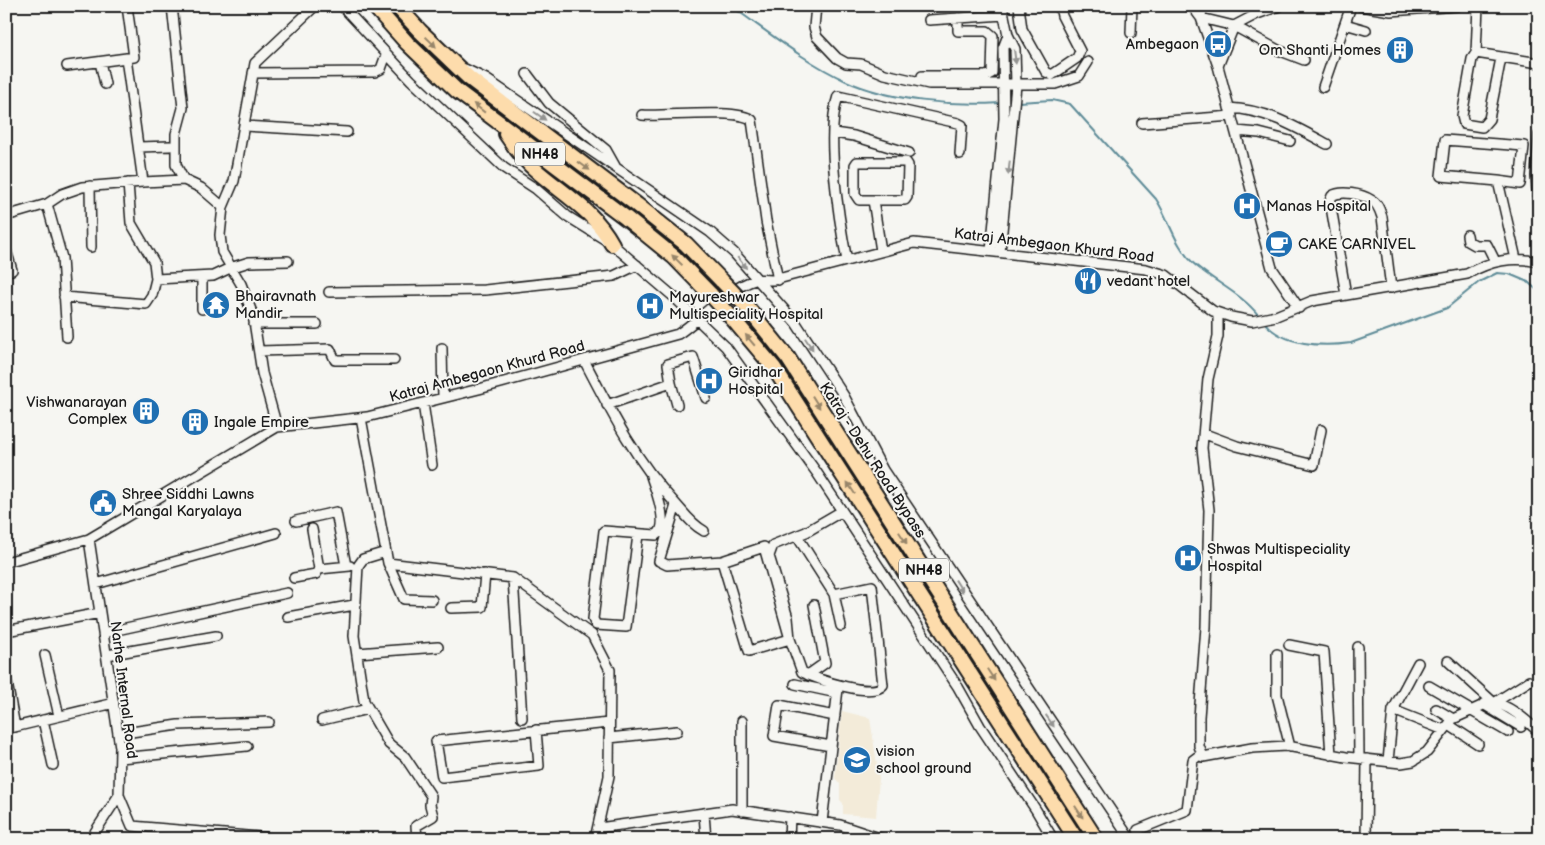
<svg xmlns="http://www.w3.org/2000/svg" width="1545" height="845" font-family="'Balsamiq Sans',sans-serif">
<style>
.built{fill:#f3ebd9}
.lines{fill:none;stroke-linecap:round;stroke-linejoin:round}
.stream{stroke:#5f8c98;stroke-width:2}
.minor-casing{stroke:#1c1c1c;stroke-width:12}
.highway-casing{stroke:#1c1c1c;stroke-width:18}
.minor{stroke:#f6f6f2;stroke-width:9}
.highway{stroke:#fddcac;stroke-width:14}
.highway-bridge-casing{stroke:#1c1c1c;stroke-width:18;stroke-linecap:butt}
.highway-bridge{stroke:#fddcac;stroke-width:14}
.oneway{fill:#98866b}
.oneway2{fill:#949492}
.labels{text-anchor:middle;stroke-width:4;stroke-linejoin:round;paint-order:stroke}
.shield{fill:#f6f6f2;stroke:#5d5d5c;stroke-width:1}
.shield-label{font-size:14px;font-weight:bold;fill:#1c1c1c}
.poi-label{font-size:15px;fill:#1c1c1c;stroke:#f6f6f2;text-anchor:start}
.street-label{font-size:15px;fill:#1c1c1c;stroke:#f6f6f2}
</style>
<rect width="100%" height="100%" fill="#f6f6f2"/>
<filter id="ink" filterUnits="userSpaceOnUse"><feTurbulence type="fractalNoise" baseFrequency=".02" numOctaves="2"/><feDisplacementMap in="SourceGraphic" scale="10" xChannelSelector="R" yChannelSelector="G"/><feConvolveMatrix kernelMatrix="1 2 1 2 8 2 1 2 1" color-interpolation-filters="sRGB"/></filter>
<g filter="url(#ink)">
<!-- built -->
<path class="built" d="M842 711 870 718 879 778 876 817 843 814V803L840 800V784L835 778Z"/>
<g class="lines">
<!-- stream -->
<path class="stream" d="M731 6C768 32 805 62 846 81 890 101 954 106 1000 103
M1018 102 1052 100 1070 104 1156 199C1169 219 1175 246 1193 263 1214 282 1241 293 1259 316
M1264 322C1283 346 1323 347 1351 343L1447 308 1479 282 1497 273 1509 274 1528 282 1539 292"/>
<defs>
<path id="minor" d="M172 6 183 108 176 134V165L184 180 201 188 223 207
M342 6 411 80 504 168 536 189 567 216 612 244 674 297 726 347 817 473 958 687 980 726 1036 810 1053 839
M816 6 814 27 817 37 837 58 846 63 861 64 885 74 929 84H1055L1079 76 1088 62
M1019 6 1022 29 1046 72 1052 75 1077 58 1080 51 1062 16 1060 6
M1192 6 1201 18 1234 26 1278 50 1304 60
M1202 6 1201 18 1218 66 1272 268 1299 308
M1360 6 1391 11 1457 6
M929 20 1004 15
M1345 24 1366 30
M1131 33 1132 6
M1476 53 1478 6
M126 58 143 182 184 180
M1501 58 1489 119 1482 127 1464 124 1462 116 1472 59 1476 53 1539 63
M100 62 105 84
M67 66 134 57 127 6
M1218 66 1234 26 1257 14 1279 6
M465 69 486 79 710 232 734 253 796 323 844 396 883 470 1130 839
M253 73 375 72 381 69 386 55
M527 74 549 103 606 150 615 166
M922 76H986L992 73 993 36 987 31H958V18
M1323 87 1351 6
M1229 108C1267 110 1294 126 1327 144
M642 115C665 117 736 108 752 120L766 221 778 280
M1142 123 1232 116
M245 126 347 132
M1236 131 1259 133 1290 141
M834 133 854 136 909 153
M1539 135 1536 176 1539 219
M139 147 170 146
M1498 181 1520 184 1524 146 1445 140 1441 176 1498 181 1516 259
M128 183 131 223 154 262 156 279 213 276 230 268 249 262 288 261
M90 186 91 247
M873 200H905L907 197 908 165 906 162H857L855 165V194L859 200H873L881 251
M47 204 62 258 67 337
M6 216 47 204 62 194 82 187 143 182
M1467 235 1468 241 1475 245H1487L1495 261
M6 250 12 270 6 271
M991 251 1004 119 1003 48 1008 35
M1000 252 1016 85 1015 49 1008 35 1002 6
M847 261C839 220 825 134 838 96L958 123 962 125 960 154
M329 292 485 290 614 276 637 265
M1346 295 1330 201 1332 196C1341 190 1362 194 1371 200 1378 203 1380 211 1382 217L1391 288
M64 297 146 304 152 295 156 279
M202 309V277
M1218 313V336L1208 379 1202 448 1209 510 1206 627 1199 717V746L1203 757 1252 748 1287 746 1346 757 1401 763 1413 761 1427 752 1453 719 1490 702C1507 703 1527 721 1539 732
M254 324H317
M442 348 443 398
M259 351 330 349 335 360H394
M584 360C610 410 635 460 674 502 684 513 691 524 704 531
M671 383 668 364 693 357 706 398
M423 403 432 465
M607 405 671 383 677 405
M361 418 388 563 513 578 592 635 610 670 609 776 595 839
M277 427 262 373 253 315 241 284 222 252 220 235 223 207 234 181 255 63 315 6
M1205 434 1237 446 1314 465 1321 430
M676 505 659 561 667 565 722 561
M296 521 336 512 346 566
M312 529 319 569 350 566
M638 535 626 627 596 625 593 619 604 531 656 535C671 527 655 489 651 476
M797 536 834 594
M89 539 120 747 119 795 95 832 94 839
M764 547 790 639 749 651 722 561Z
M386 552 363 559 358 566 354 636 364 701 389 744 405 757 431 796 430 805 433 816 416 826 417 839
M6 562 89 539 277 427 367 417 479 389 678 334C702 318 728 288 755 280 761 279 768 280 774 280L914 243 1146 269 1166 275 1213 311 1231 317 1252 321 1276 316 1312 301 1467 274C1490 261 1512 256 1539 262
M388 563 404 599 432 600
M294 578 316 574 319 569
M513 578 522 718
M96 584 276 533
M451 608 482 607 485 574
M288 617 354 605
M841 626 834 594 872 586 883 685C873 699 817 679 802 672L790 639 788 618 769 556 773 545 806 532 842 511
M6 631 100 613
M103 633 287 593
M1289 645 1324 652 1331 755
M1358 647 1359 758
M357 653 438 647
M1277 654V695L1290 747
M45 655 59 716
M107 655 216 636
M1448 661 1494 703 1529 681
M808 675 825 663 814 605
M6 677 15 727
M795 684 837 693
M1429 686 1508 732
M1483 704 1521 727
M1436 709 1453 719
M1393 710 1444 730
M43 720 53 765
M322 720 368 709
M742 721V811
M1449 725 1478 744
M6 729 114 703
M536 730 539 766 442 777 436 741 609 723
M118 734 178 725 269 722
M609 738 677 731
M831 746 774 736 779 705 835 716
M120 758 247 746
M1388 761 1393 710 1418 663
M119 795 132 826 283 839
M704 814 706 839
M822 822 838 689
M599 828 732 809 840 825 882 839
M1138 830 1187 810 1193 760 1201 754
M789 839 790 817
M1366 839 1367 759"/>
<path id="highway" d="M374 6 407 43 457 91 626 218 674 257 711 295
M397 6 420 31 469 78 637 205 686 244 722 281
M506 134C515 148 525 161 538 172 565 195 595 212 612 244
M746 306 788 358 1096 839
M732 318 774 368 1076 839"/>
</defs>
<!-- minor casing -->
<use href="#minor" class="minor-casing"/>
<!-- highway casing -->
<use href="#highway" class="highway-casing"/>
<!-- minor -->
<use href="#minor" class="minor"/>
<!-- highway -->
<use href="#highway" class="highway"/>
<defs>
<path id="highway-bridge" d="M722 281 746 306
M711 295 732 318"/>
</defs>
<!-- highway-bridge casing -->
<use href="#highway-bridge" class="highway-bridge-casing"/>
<!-- highway-bridge -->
<use href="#highway-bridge" class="highway-bridge"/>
</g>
<!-- one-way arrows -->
<defs><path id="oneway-solid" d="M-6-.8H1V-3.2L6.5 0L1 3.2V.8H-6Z" transform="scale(1.25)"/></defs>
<g class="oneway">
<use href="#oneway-solid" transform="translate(431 42) rotate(44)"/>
<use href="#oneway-solid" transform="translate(479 108) rotate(-142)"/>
<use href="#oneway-solid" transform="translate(584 166) rotate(36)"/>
<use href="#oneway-solid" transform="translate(677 260) rotate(-136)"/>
<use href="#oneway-solid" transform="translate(750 340) rotate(-130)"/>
<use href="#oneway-solid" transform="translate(816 402) rotate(58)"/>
<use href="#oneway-solid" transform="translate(851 488) rotate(-123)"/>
<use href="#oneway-solid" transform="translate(903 538) rotate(57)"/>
<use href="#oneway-solid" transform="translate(991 675) rotate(57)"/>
<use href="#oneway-solid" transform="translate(1079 812) rotate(57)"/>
</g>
<g class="oneway2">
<use href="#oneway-solid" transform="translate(1015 57) rotate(83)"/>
<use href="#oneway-solid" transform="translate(540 116) rotate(35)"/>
<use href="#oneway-solid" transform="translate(1009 168) rotate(96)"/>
<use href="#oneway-solid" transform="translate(742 263) rotate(51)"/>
<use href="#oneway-solid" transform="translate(809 344) rotate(57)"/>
<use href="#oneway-solid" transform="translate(959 586) rotate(58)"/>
<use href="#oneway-solid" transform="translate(1050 721) rotate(55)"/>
</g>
</g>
<!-- icons -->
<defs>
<symbol id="bus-disc" viewBox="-11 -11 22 22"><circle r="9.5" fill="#1f6fb2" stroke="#f6f6f2"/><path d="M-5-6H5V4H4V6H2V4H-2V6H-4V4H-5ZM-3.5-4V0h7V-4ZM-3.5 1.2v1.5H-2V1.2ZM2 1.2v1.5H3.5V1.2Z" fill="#fff"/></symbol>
<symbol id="building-disc" viewBox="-11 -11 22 22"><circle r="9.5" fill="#1f6fb2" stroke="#f6f6f2"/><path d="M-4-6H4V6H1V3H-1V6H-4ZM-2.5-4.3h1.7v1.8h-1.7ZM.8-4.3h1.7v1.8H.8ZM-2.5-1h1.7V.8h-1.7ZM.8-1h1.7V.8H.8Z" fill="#fff"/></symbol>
<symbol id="hospital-disc" viewBox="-11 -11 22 22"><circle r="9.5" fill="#1f6fb2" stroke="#f6f6f2"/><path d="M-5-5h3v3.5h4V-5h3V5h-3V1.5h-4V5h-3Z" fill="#fff"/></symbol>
<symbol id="cafe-disc" viewBox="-11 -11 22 22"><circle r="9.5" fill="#1f6fb2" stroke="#f6f6f2"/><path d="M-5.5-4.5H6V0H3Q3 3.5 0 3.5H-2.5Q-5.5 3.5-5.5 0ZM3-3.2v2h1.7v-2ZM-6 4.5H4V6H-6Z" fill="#fff"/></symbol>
<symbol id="restaurant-disc" viewBox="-11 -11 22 22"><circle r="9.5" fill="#1f6fb2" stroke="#f6f6f2"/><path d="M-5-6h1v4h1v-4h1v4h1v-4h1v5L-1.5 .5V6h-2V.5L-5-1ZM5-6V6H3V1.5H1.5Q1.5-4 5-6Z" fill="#fff"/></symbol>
<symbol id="temple-disc" viewBox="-11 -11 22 22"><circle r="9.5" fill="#1f6fb2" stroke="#f6f6f2"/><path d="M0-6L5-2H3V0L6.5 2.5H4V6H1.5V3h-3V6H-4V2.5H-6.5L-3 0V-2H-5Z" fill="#fff"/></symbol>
<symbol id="civic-disc" viewBox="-11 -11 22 22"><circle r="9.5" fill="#1f6fb2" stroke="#f6f6f2"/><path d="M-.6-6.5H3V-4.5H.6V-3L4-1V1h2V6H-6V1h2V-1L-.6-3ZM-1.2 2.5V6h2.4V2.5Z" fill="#fff"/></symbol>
<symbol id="school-disc" viewBox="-11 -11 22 22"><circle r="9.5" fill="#1f6fb2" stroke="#f6f6f2"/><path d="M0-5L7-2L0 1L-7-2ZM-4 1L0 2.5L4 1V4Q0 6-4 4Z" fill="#fff"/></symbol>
</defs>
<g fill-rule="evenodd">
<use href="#bus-disc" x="1202" y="28" width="32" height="32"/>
<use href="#building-disc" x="1384" y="34" width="32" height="32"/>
<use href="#hospital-disc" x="1231" y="190" width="32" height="32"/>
<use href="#cafe-disc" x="1263" y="228" width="32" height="32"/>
<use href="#restaurant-disc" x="1072" y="265" width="32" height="32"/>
<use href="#temple-disc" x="200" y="289" width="32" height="32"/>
<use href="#hospital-disc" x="634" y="290" width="32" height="32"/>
<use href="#hospital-disc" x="693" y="365" width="32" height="32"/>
<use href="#building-disc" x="130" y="395" width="32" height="32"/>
<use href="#building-disc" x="179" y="406" width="32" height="32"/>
<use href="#civic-disc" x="87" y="487" width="32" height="32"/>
<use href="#hospital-disc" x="1172" y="542" width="32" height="32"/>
<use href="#school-disc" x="841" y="744" width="32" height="32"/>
</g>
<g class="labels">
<!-- shield labels -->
<g class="shield">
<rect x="515" y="142.5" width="50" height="23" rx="4"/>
<rect x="899" y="558.5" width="50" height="23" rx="4"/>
</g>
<g class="shield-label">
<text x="540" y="159">NH48</text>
<text x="924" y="575">NH48</text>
</g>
<!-- poi labels -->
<g class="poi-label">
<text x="1199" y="49" text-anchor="end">Ambegaon</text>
<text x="1381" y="55" text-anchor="end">Om Shanti Homes</text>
<text x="1266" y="211">Manas Hospital</text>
<text x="1298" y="249">CAKE CARNIVEL</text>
<text x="1107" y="286">vedant hotel</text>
<text x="235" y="301">Bhairavnath<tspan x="235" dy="17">Mandir</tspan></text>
<text x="669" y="302">Mayureshwar<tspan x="669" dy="17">Multispeciality Hospital</tspan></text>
<text x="728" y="377">Giridhar<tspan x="728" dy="17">Hospital</tspan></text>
<text x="127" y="407" text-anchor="end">Vishwanarayan<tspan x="127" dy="17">Complex</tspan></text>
<text x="214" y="427">Ingale Empire</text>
<text x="122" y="499">Shree Siddhi Lawns<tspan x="122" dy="17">Mangal Karyalaya</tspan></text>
<text x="1207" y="554">Shwas Multispeciality<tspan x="1207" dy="17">Hospital</tspan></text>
<text x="876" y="756">vision<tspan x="876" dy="17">school ground</tspan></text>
</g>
<!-- street labels -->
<g class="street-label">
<text transform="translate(1054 245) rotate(7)" y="5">Katraj Ambegaon Khurd Road</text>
<text transform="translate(487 371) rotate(-15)" y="5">Katraj Ambegaon Khurd Road</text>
<text transform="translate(873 460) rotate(57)" y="5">Katraj - Dehu Road Bypass</text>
<text transform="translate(124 690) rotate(83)" y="5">Narhe Internal Road</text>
</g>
</g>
<!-- margin -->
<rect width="1545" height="845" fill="none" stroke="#f6f6f2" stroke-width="25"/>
<rect x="12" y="12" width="1520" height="820" fill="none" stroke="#1c1c1c" stroke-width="2" filter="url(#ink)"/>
</svg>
